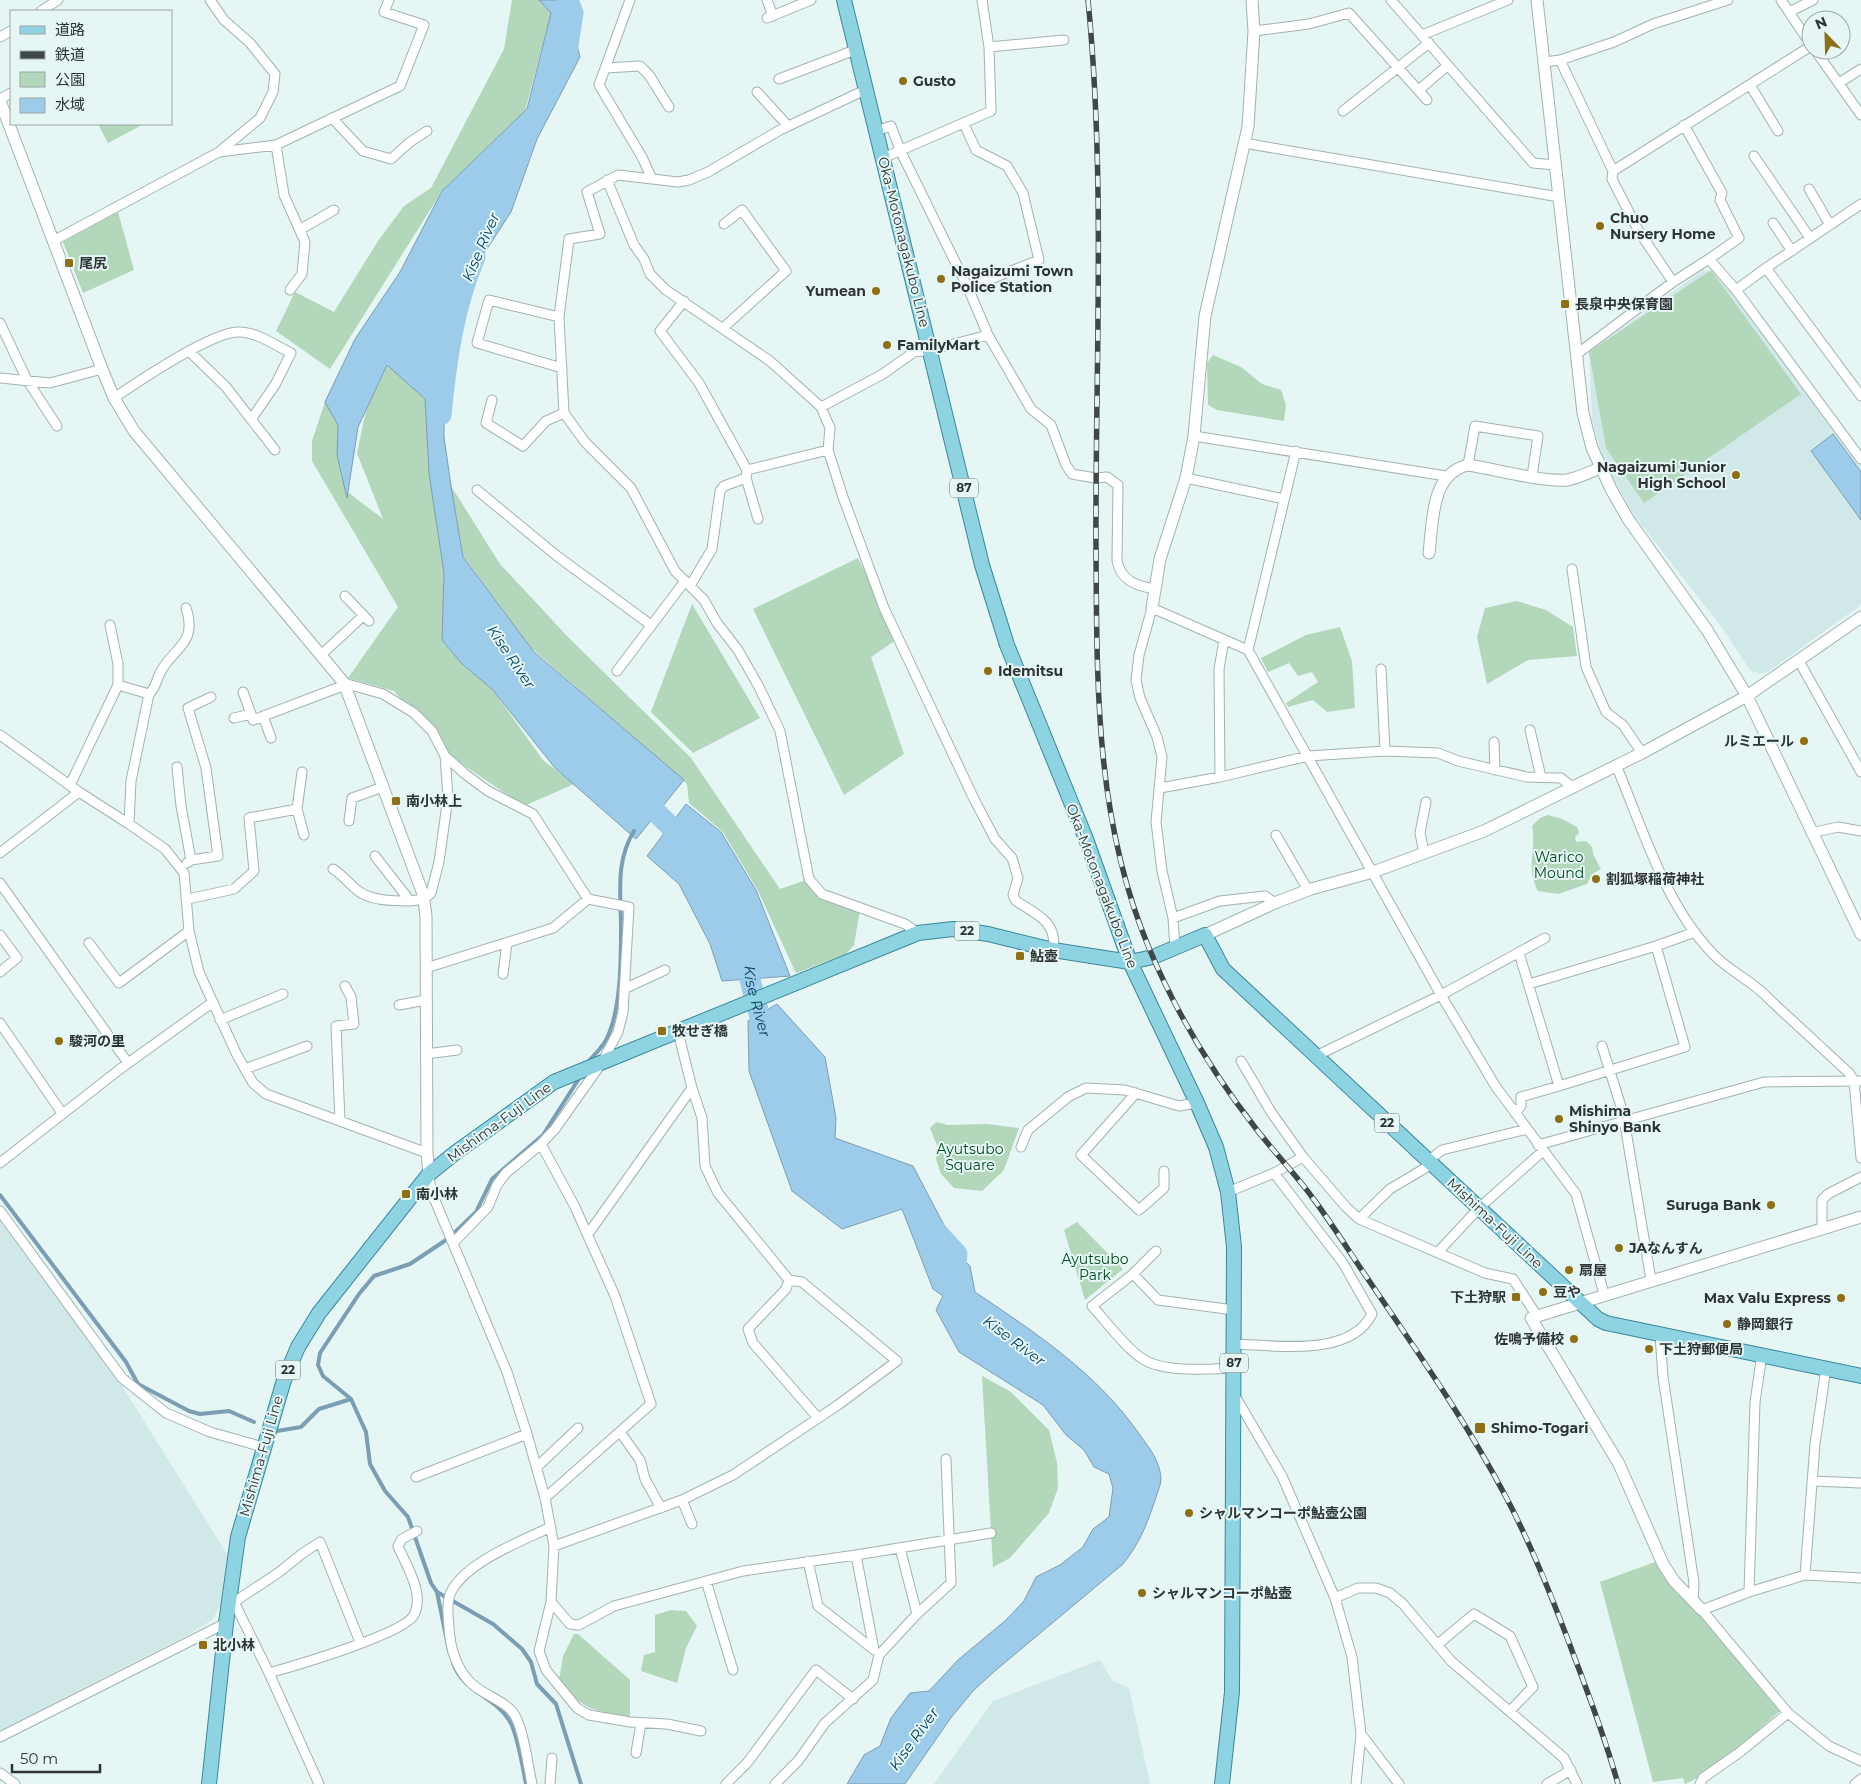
<svg xmlns="http://www.w3.org/2000/svg" width="1861" height="1784" font-family="Montserrat,'Noto Sans JP',sans-serif">
<style>
.built{fill:#d0e9e8}
.green{fill:#b2d7ba}
.water{fill:#9ccce9;stroke:#7b9eb3}
.lines{fill:none;stroke-linecap:round;stroke-linejoin:round}
.stream{stroke:#7b9eb3;stroke-width:4}
.river{stroke:#9ccce9;stroke-width:21}
.minor-casing{stroke:#a2b2b2;stroke-width:11}
.tertiary-casing{stroke:#a2b2b2;stroke-width:13}
.primary-casing{stroke:#3a8899;stroke-width:16}
.minor{stroke:#fff;stroke-width:9}
.tertiary{stroke:#fff;stroke-width:11}
.primary{stroke:#8dd3e2;stroke-width:14}
.rail-casing{stroke:#404747;stroke-width:5.5}
.rail{stroke:#e5f6f5;stroke-width:4;stroke-dasharray:11;stroke-linecap:butt}
.poi-dot{fill:#8f6f14;stroke:#e5f6f5;stroke-width:2}
.labels{text-anchor:middle;stroke-width:4;stroke-linejoin:round;paint-order:stroke}
.shield{fill:#e5f6f5;stroke:#656e6e;stroke-width:1}
.shield-label{font-size:12px;font-weight:bold;fill:#2e3434}
.poi-label{font-size:14px;font-weight:bold;fill:#2e3434;stroke:#e5f6f5;text-anchor:start}
.street-label{font-size:14px;fill:#2e3434;stroke:#e5f6f5}
.park-label{font-size:14px;fill:#004a21;stroke:#e5f6f5}
.water-label{font-size:15px;font-style:italic;fill:#044461;stroke:#e5f6f5}
</style>
<rect width="100%" height="100%" fill="#e5f6f5"/>
<!-- built -->
<path class="built" d="M1703 270 1715 271 1861 465V605L1769 671 1760 674 1750 670 1720 625 1633 514 1607 467 1599 446 1592 419 1589 352Z
M0 1220 111 1368 229 1557 226 1596 212 1620 188 1635 0 1731Z
M1100 1660 1112 1680 1129 1688 1150 1784H934L993 1701Z"/>
<!-- green -->
<path class="green" d="M512 0H539L551 13 525 111 442 191 330 369 276 331 295 292 334 312 378 241 404 206 431 188 504 49Z
M98 124H144L108 143Z
M118 212 134 270 83 293 63 242Z
M1711 270 1801 394 1644 503 1606 448 1589 352Z
M1213 355 1241 367 1262 384 1281 390 1286 405 1284 421 1217 410 1208 405 1207 363Z
M387 364 425 399 444 573 442 640 462 664 492 689 543 760 574 784 524 806 453 758 394 691 348 678 398 607 312 461V441L325 402 342 421 345 490 383 519 357 453 366 410Z
M451 486 500 564 567 636 691 758 780 889 809 879 822 894 860 910 854 945 846 954 796 973 757 889 723 832 689 803 687 784 530 647 463 556Z
M858 558 899 638 871 657 904 754 844 795 753 609Z
M1517 601 1546 610 1573 627 1577 656 1528 660 1487 684 1477 637 1485 608Z
M692 604 760 718 693 753 651 712Z
M1340 627 1352 661 1355 708 1327 712 1313 700 1288 707 1286 703 1318 682 1312 672 1298 676 1289 663 1268 672 1261 658 1306 635Z
M1548 815 1562 819 1577 827 1579 833 1575 837 1576 842 1586 841 1592 847 1593 854 1601 869 1592 874 1587 884 1558 894 1538 891C1525 866 1537 851 1532 826L1540 818Z
M936 1122 948 1125 987 1124 1019 1128 1004 1170 982 1191 954 1188 941 1174 936 1159 938 1148 930 1128Z
M1077 1222 1123 1269 1085 1300 1064 1230Z
M982 1376 1011 1392 1049 1430 1057 1463 1058 1488 1049 1513 1010 1558 993 1567Z
M1655 1562 1781 1710 1712 1771 1685 1784 1683 1778 1653 1782 1600 1582Z
M671 1610 686 1611 697 1626 686 1648 677 1683 641 1671 644 1655 655 1652V1615Z
M574 1634H578L630 1680V1718C592 1709 585 1712 559 1680L563 1656Z"/>
<!-- water -->
<path class="water" d="M539 0H566L580 57 537 139 511 212 464 284 444 386V437L451 486 463 557 534 652 684 780 636 839 555 768 492 689 462 664 442 640 444 573 429 473 425 399 387 365 358 427 347 498 337 455 338 425 325 402 355 339 400 272 442 191 527 109 551 13Z
M1833 434 1861 472V520L1811 451Z
M686 804 721 832 756 890 790 976 722 981 710 944 679 884 647 856Z
M777 1004 825 1057 836 1118 835 1138 913 1166 954 1244V1269L945 1291 963 1259 970 1266 975 1292C1036 1333 1098 1374 1140 1435 1150 1449 1160 1461 1161 1479 1161 1484 1158 1491 1156 1497 1148 1522 1140 1543 1123 1564L996 1670 973 1691 950 1719 905 1784H847L864 1755 880 1746 891 1718 910 1693 929 1691 958 1660 1006 1620 1024 1601 1036 1577 1060 1565 1083 1547 1093 1529 1109 1517 1113 1488 1109 1474 1094 1467 1084 1450 1066 1435 1043 1405 959 1352 936 1310 943 1296 933 1289 902 1209 842 1229 792 1191 749 1071 748 1021Z"/>
<g class="lines">
<!-- stream -->
<path class="stream" d="M588 1062C594 1055 603 1047 607 1038 621 1009 621 961 621 928 621 894 615 862 634 831
M0 1195 126 1362 138 1384 189 1411 200 1414 229 1411 254 1422
M277 1431 301 1427 319 1409 351 1399
M437 1592 493 1624 522 1649 531 1662 537 1684 556 1704 581 1784
M449 1651 437 1592 431 1583 408 1517 385 1491 370 1464 366 1432 351 1399 323 1376 318 1365 320 1353 359 1294 374 1276 410 1264 449 1238 476 1212 492 1179 543 1135 580 1077
M453 1663C463 1692 494 1696 509 1720 517 1731 523 1769 526 1784"/>
<!-- river -->
<g class="river">
<path d="M567 51 573 13 568 0"/>
<path d="M441 415C446 362 454 305 475 257"/>
<path d="M637 793 690 846"/>
<path id="s1" d="M749 953 750 980 767 1043"/>
<path d="M935 1230 957 1254 953 1292 962 1300"/>
</g>
<defs>
<path id="minor" d="M630 0 599 85 642 157 652 179
M767 0 773 16
M1391 0 1533 163 1555 165
M1781 0 1811 45
M41 11 58 0
M1789 12 1813 0
M767 18 811 0
M1254 31 1309 24 1349 13 1427 100
M1422 35 1508 0
M0 37 11 31
M989 47 1064 40
M1815 50 1861 115
M1560 60 1613 171
M1545 62 1560 60 1614 42 1653 24 1728 0
M605 68 640 66 649 75 669 107
M779 79 855 50
M1839 83 1861 69
M1750 85 1778 131
M1420 89 1447 66
M865 90 780 130 708 172 689 180 678 182 618 175 587 192 600 234 569 239 559 317 564 413 585 442 631 488 675 571 704 600 717 623 738 650 759 687 780 731 809 879 822 894 905 924 918 933
M757 92 788 126
M0 99 11 93
M1343 111 1429 43
M332 118 363 151 391 159 410 142 427 131
M964 124 976 150 1007 166 1023 193 1039 260 968 288
M1684 125 1722 193 1720 200 1739 238 1709 259
M876 131 891 126 901 152 968 288 988 335 1031 409 1051 425 1066 465 1072 474 1095 478 1107 477 1118 485 1117 561C1121 581 1137 586 1155 589
M1244 143 1559 197
M276 145 284 195 305 242 302 274 290 290
M219 152 276 145 400 86 424 25 384 12 389 0
M1754 156 1810 238
M883 158 991 111 989 47 982 0
M607 180 634 245 644 259 650 274 666 290 770 361 821 407
M1809 189 1830 225
M1861 204 1766 268 1861 396
M1773 223 1792 251
M301 229 334 210
M53 241 219 152 260 118 273 92 275 74 250 43 224 20 210 0
M1673 282 1638 230 1612 179 1613 171 1811 46
M1736 290 1766 268
M684 301 660 331 699 383 747 470 746 478 758 519
M559 317 489 300 477 343 562 368
M0 323 27 380 57 426
M723 328 786 271 742 210 724 224
M988 335 931 350 914 352 883 374 821 407 830 428 828 450 843 497 884 608 974 799 995 839 1012 858 1018 878 1013 895 1016 901C1036 914 1058 922 1053 950
M190 352 226 387 275 450
M1577 354 1673 282 1709 259 1736 290 1861 459
M0 378 50 383 102 369
M114 398C139 381 208 334 237 332 255 331 275 345 291 353L275 385 252 418
M492 400 486 423 523 446 546 421 564 413
M1194 436 1446 476
M1468 465 1475 426 1538 436 1532 476
M747 470 828 450
M1186 478 1284 499
M477 490 557 556 651 625
M1572 569 1586 667 1606 712 1623 725 1642 753
M690 586 712 549 720 491 724 486 746 478
M345 596 369 621
M110 625 118 664V685L149 694
M1248 650 1296 451
M321 655 363 616
M1799 661 1861 772
M1381 669 1385 751
M617 671 685 581
M344 683 383 694 414 713 432 731 445 756 465 774 488 791 533 814 588 899 629 907 623 1012 618 1032 601 1064 555 1129 541 1144 506 1173 497 1185 488 1207 454 1242
M243 692 251 714
M263 716 271 738
M234 718 251 714 253 720 345 685
M1530 730 1541 777
M0 735 79 792 129 824 165 849 184 873 189 931 199 972 237 1055 253 1083 266 1094 427 1153
M1494 742 1495 770
M1616 765C1643 829 1664 903 1713 954 1730 972 1753 981 1769 999L1849 1073 1854 1081 1861 1158
M177 767 181 806 191 860 187 863
M302 772 297 809 304 835
M1220 777 1219 669 1224 640
M70 785 118 685
M1160 788 1220 777 1308 756 1385 751 1438 753 1458 761 1527 777 1561 778 1572 787
M349 821 352 798 383 787
M129 824 131 781 149 694C156 688 156 681 160 673 173 647 198 645 186 608
M1811 833 1838 827 1861 831
M1276 835 1308 890
M0 853 79 792
M1424 853 1420 833 1426 802
M375 856 410 901 424 899 431 893 439 862 448 797 445 756
M191 860 218 856 206 768 188 708 211 697
M333 869C343 875 348 883 357 890 370 901 393 901 410 901
M0 883 128 1063
M188 899 234 889 254 871 249 818 297 809
M1173 918 1220 901 1265 896 1275 903
M0 935 17 958 0 972
M89 943 119 983 189 931
M1175 948 1173 918 1162 871 1156 822 1162 757 1157 737 1140 698 1136 680 1139 655 1152 608 1248 650 1441 995 1496 1087 1576 1194 1604 1294
M1519 953 1559 1086 1685 1047 1656 946
M426 968 553 928 588 899
M503 974 507 943
M1529 984 1656 946 1695 932
M624 989 665 970
M399 1005 426 1000
M220 1020 283 994
M0 1023 62 1113
M1602 1046 1623 1113 1651 1280
M426 1054 457 1050
M1316 1056 1441 995 1545 938
M1241 1061 1271 1112 1303 1157
M245 1069 307 1046
M1136 1093 1081 1155 1139 1210 1164 1188V1171
M1515 1113 1521 1106V1097L1559 1086
M340 1121 336 1026 354 1024 351 997 345 986
M541 1144 575 1207 615 1296 651 1404 545 1498
M1538 1145 1764 1082 1861 1081
M1021 1147 1028 1130 1068 1097 1086 1088 1125 1090 1179 1106 1197 1103
M1428 1161 1442 1150 1527 1129
M0 1163 120 1069 213 1002
M429 1174 431 1191 507 1372 527 1434 545 1498 554 1546 551 1602 570 1624 579 1625 614 1606 743 1571 856 1555 991 1533
M1228 1192 1274 1173 1303 1157 1346 1207 1359 1219 1485 1273 1513 1279 1537 1316
M0 1211 122 1378 166 1413 210 1432 263 1447
M1359 1219 1390 1189 1432 1164
M1822 1228V1200L1828 1194 1861 1177
M588 1234 692 1088
M1156 1251 1133 1274 1092 1306C1105 1320 1127 1350 1143 1359 1164 1373 1210 1369 1234 1368
M1438 1252 1479 1208 1543 1151
M1133 1274 1158 1300 1234 1310
M789 1280 786 1289 748 1329 753 1343 818 1418
M1660 1334 1663 1377 1694 1583 1693 1602
M1234 1344C1276 1345 1350 1358 1372 1314L1343 1263 1274 1173
M1235 1396 1282 1476 1335 1598 1352 1657 1361 1734 1356 1784
M620 1432 640 1460 645 1479 661 1508
M537 1467 578 1428
M416 1477 527 1434
M1812 1481 1861 1483
M682 1500 692 1524
M554 1546 682 1500 733 1475 838 1405 897 1361 802 1282 789 1280 718 1193 705 1166 702 1118 692 1088 678 1032
M900 1548 917 1614
M856 1555 874 1650
M808 1561 818 1606 873 1649
M1805 1575 1815 1444 1826 1368
M1861 1578 1805 1575 1749 1592 1702 1610 1788 1713 1829 1746 1861 1761
M706 1581 733 1670
M1749 1592 1755 1402 1762 1354
M1335 1598 1358 1588H1376L1390 1593 1403 1604 1451 1661 1564 1758 1577 1784
M230 1601 234 1602 269 1673 319 1784
M234 1602 278 1573 303 1553 320 1542 360 1642
M551 1602 539 1651 546 1670 577 1708 589 1715 630 1722 667 1724 701 1731
M1437 1645 1474 1614 1510 1636 1533 1687 1510 1711
M269 1673C294 1666 404 1634 414 1615 425 1594 406 1565 398 1546L402 1539 417 1531
M1361 1734 1399 1784
M0 1737 226 1623
M636 1753 641 1723
M0 1773 15 1784
M532 1784C528 1766 523 1724 512 1711 500 1698 480 1694 468 1680 455 1665 450 1647 449 1627 448 1615 446 1601 452 1590 469 1561 521 1541 551 1527
M550 1784 552 1758
M726 1784 747 1763 816 1670 853 1699
M775 1784 798 1761 825 1723 873 1680 879 1655 917 1614 951 1583 946 1459
M1547 1784 1571 1770
M1700 1784 1703 1778 1740 1752 1788 1713
M1855 1784 1861 1779"/>
<path id="tertiary" d="M1537 0 1583 413 1592 448 1612 491 1628 519 1707 630 1747 696 1861 934
M0 101 102 369 114 398 134 431 344 683 423 894 426 916 427 1153 429 1174
M1429 553C1433 523 1430 474 1468 465 1496 469 1540 482 1567 480 1578 478 1590 472 1600 468
M1152 608 1160 559 1186 478 1194 436 1205 316 1248 127 1254 31 1252 0
M1205 935 1277 902 1311 889 1373 872 1484 831 1642 753 1747 696 1861 617
M1702 1610 1674 1581 1663 1564 1619 1464 1531 1318 1861 1217"/>
<path id="primary" d="M844 0 982 565 1007 645 1086 839 1130 962 1197 1103 1216 1147 1228 1192 1234 1247 1232 1692 1222 1784
M209 1784 226 1623 238 1537 284 1380 298 1347 319 1313 429 1174 455 1153 554 1082 918 933 953 929 988 934 1053 950 1130 962 1153 957 1205 935 1223 969 1598 1319 1606 1323 1861 1376"/>
</defs>
<!-- minor casing -->
<use href="#minor" class="minor-casing"/>
<!-- tertiary casing -->
<use href="#tertiary" class="tertiary-casing"/>
<!-- primary casing -->
<use href="#primary" class="primary-casing"/>
<!-- minor -->
<use href="#minor" class="minor"/>
<!-- tertiary -->
<use href="#tertiary" class="tertiary"/>
<!-- primary -->
<use href="#primary" class="primary"/>
<defs>
<path id="rail" d="M1088 0C1106 183 1095 366 1096 549 1097 686 1095 819 1149 948 1176 1013 1214 1075 1257 1130 1275 1153 1295 1174 1312 1197 1333 1225 1352 1256 1372 1285 1419 1354 1467 1423 1506 1497 1533 1548 1554 1602 1574 1656 1590 1698 1606 1741 1618 1784"/>
</defs>
<!-- rail casing -->
<use href="#rail" class="rail-casing"/>
<!-- rail -->
<use href="#rail" class="rail"/>
</g>
<!-- markers -->
<g class="poi-dot">
<circle cx="903" cy="81" r="5"/>
<circle cx="1600" cy="226" r="5"/>
<rect x="64" y="258" width="10" height="10" rx="2.5"/>
<circle cx="941" cy="279" r="5"/>
<circle cx="876" cy="291" r="5"/>
<rect x="1560" y="299" width="10" height="10" rx="2.5"/>
<circle cx="887" cy="345" r="5"/>
<circle cx="1736" cy="475" r="5"/>
<circle cx="988" cy="671" r="5"/>
<circle cx="1804" cy="741" r="5"/>
<rect x="391" y="796" width="10" height="10" rx="2.5"/>
<circle cx="1596" cy="879" r="5"/>
<rect x="1015" y="951" width="10" height="10" rx="2.5"/>
<rect x="657" y="1026" width="10" height="10" rx="2.5"/>
<circle cx="59" cy="1041" r="5"/>
<circle cx="1559" cy="1119" r="5"/>
<rect x="401" y="1189" width="10" height="10" rx="2.5"/>
<circle cx="1771" cy="1205" r="5"/>
<circle cx="1619" cy="1248" r="5"/>
<circle cx="1569" cy="1270" r="5"/>
<circle cx="1543" cy="1292" r="5"/>
<rect x="1511" y="1292" width="10" height="10" rx="2.5"/>
<circle cx="1841" cy="1298" r="5"/>
<circle cx="1727" cy="1324" r="5"/>
<circle cx="1574" cy="1339" r="5"/>
<circle cx="1649" cy="1349" r="5"/>
<rect x="1474" y="1422" width="12" height="12" rx="2.5"/>
<circle cx="1189" cy="1513" r="5"/>
<circle cx="1142" cy="1593" r="5"/>
<rect x="198" y="1640" width="10" height="10" rx="2.5"/>
</g>
<g class="labels">
<!-- shield labels -->
<g class="shield">
<rect x="950" y="478.5" width="28" height="19" rx="4"/>
<rect x="954.5" y="921.5" width="25" height="19" rx="4"/>
<rect x="1374.5" y="1113.5" width="25" height="19" rx="4"/>
<rect x="1220" y="1353.5" width="28" height="19" rx="4"/>
<rect x="275.5" y="1360.5" width="25" height="19" rx="4"/>
</g>
<g class="shield-label">
<text x="964" y="492">87</text>
<text x="967" y="935">22</text>
<text x="1387" y="1127">22</text>
<text x="1234" y="1367">87</text>
<text x="288" y="1374">22</text>
</g>
<!-- poi labels -->
<g class="poi-label">
<text x="913" y="86">Gusto</text>
<text x="1610" y="223">Chuo<tspan x="1610" dy="16">Nursery Home</tspan></text>
<text x="79" y="268">尾尻</text>
<text x="951" y="276">Nagaizumi Town<tspan x="951" dy="16">Police Station</tspan></text>
<text x="866" y="296" text-anchor="end">Yumean</text>
<text x="1575" y="309">長泉中央保育園</text>
<text x="897" y="350">FamilyMart</text>
<text x="1726" y="472" text-anchor="end">Nagaizumi Junior<tspan x="1726" dy="16">High School</tspan></text>
<text x="998" y="676">Idemitsu</text>
<text x="1794" y="746" text-anchor="end">ルミエール</text>
<text x="406" y="806">南小林上</text>
<text x="1606" y="884">割狐塚稲荷神社</text>
<text x="1030" y="961">鮎壺</text>
<text x="672" y="1036">牧せぎ橋</text>
<text x="69" y="1046">駿河の里</text>
<text x="1569" y="1116">Mishima<tspan x="1569" dy="16">Shinyo Bank</tspan></text>
<text x="416" y="1199">南小林</text>
<text x="1761" y="1210" text-anchor="end">Suruga Bank</text>
<text x="1629" y="1253">JAなんすん</text>
<text x="1579" y="1275">扇屋</text>
<text x="1553" y="1297">豆や</text>
<text x="1506" y="1302" text-anchor="end">下土狩駅</text>
<text x="1831" y="1303" text-anchor="end">Max Valu Express</text>
<text x="1737" y="1329">静岡銀行</text>
<text x="1564" y="1344" text-anchor="end">佐鳴予備校</text>
<text x="1659" y="1354">下土狩郵便局</text>
<text x="1491" y="1433">Shimo-Togari</text>
<text x="1199" y="1518">シャルマンコーポ鮎壺公園</text>
<text x="1152" y="1598">シャルマンコーポ鮎壺</text>
<text x="213" y="1650">北小林</text>
</g>
<!-- street labels -->
<g class="street-label">
<text transform="translate(904 242) rotate(76)" y="5">Oka-Motonagakubo Line</text>
<text transform="translate(1102 886) rotate(69)" y="5">Oka-Motonagakubo Line</text>
<text transform="translate(499 1122) rotate(-36)" y="5">Mishima-Fuji Line</text>
<text transform="translate(1495 1223) rotate(43)" y="5">Mishima-Fuji Line</text>
<text transform="translate(261 1456) rotate(-74)" y="5">Mishima-Fuji Line</text>
</g>
<!-- park labels -->
<g class="park-label">
<text x="1559" y="862">Warico<tspan x="1559" dy="16">Mound</tspan></text>
<text x="970" y="1154">Ayutsubo<tspan x="970" dy="16">Square</tspan></text>
<text x="1095" y="1264">Ayutsubo<tspan x="1095" dy="16">Park</tspan></text>
</g>
<!-- water labels -->
<g class="water-label">
<text transform="translate(481 247) rotate(-67)" y="5">Kise River</text>
<text transform="translate(511 657) rotate(56)" y="5">Kise River</text>
<text dy="5" stroke="none"><textPath href="#s1" startOffset="49">Kise River</textPath></text>
<text transform="translate(1014 1341) rotate(37)" y="5">Kise River</text>
<text transform="translate(914 1739) rotate(-54)" y="5">Kise River</text>
</g>
</g>
<!-- legend -->
<rect x="10" y="10" width="162" height="115" fill="#e5f6f5" stroke="#9ca8a8"/>
<rect x="20" y="26" width="25" height="8" fill="#8dd3e2" stroke="#9ca8a8"/>
<text x="55" y="35" font-size="15" fill="#2e3434">道路</text>
<rect x="20" y="51" width="25" height="8" fill="#404747" stroke="#9ca8a8"/>
<text x="55" y="60" font-size="15" fill="#2e3434">鉄道</text>
<rect x="20" y="72" width="25" height="15" fill="#b2d7ba" stroke="#9ca8a8"/>
<text x="55" y="85" font-size="15" fill="#2e3434">公園</text>
<rect x="20" y="98" width="25" height="15" fill="#9ccce9" stroke="#9ca8a8"/>
<text x="55" y="110" font-size="15" fill="#2e3434">水域</text>
<!-- north arrow -->
<g transform="translate(1826 35) rotate(337)"><circle r="24" fill="#e5f6f5" stroke="#9ca8a8"/>
<path d="M0-4L9 19L0 12L-9 19Z" fill="#8f6f14"/>
<text y="-8" font-size="14" font-weight="bold" text-anchor="middle" fill="#2e3434">N</text>
</g>
<!-- scale -->
<path d="M12 1764v8h88v-8" fill="none" stroke="#2e3434" stroke-width="2.5"/>
<text x="20" y="1764" font-size="15" fill="#2e3434" stroke="#e5f6f5" stroke-width="4" paint-order="stroke">50 m</text>
</svg>
